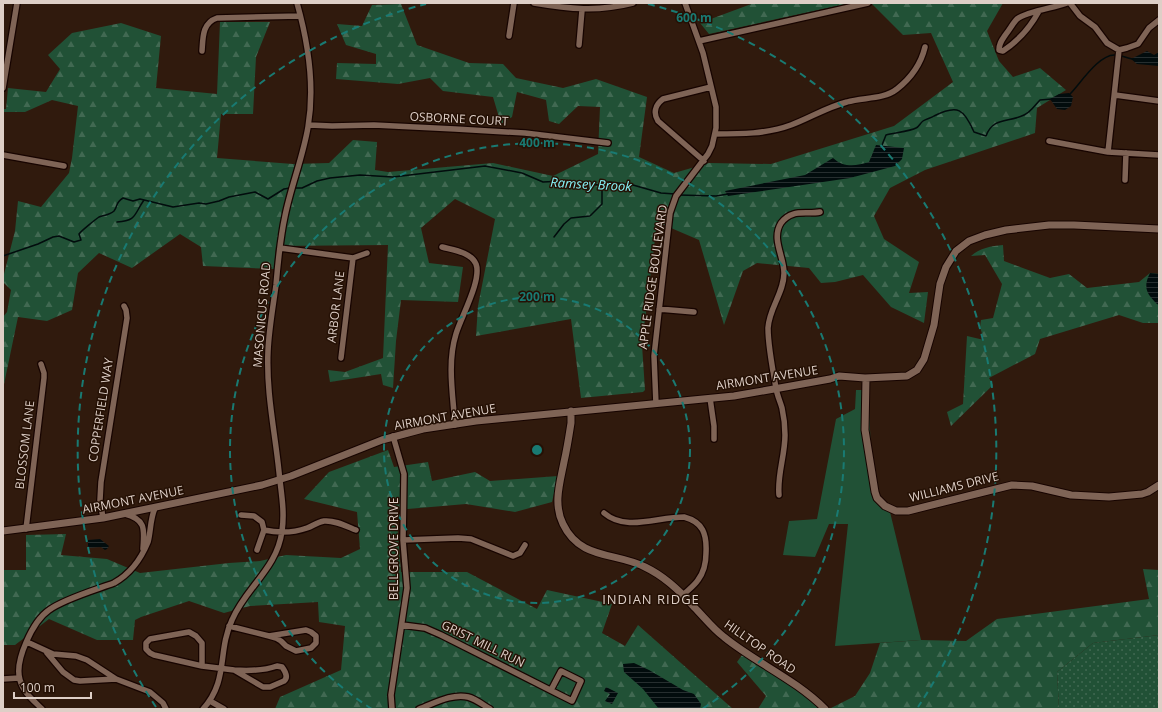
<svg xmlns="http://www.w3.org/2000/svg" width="1162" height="712" font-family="'Open Sans',sans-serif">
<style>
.grass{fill:#215136}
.forest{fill:url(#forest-firs)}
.park{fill:url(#park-dots)}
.water{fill:url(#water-rules)}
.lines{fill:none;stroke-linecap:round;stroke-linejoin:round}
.stream{stroke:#020c0d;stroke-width:1.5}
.minor-casing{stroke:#170400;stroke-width:8}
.tertiary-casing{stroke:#170400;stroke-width:9}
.minor{stroke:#7f6456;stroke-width:5.5}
.tertiary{stroke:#7f6456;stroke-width:7}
.ring{fill:none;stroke:#197a72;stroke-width:2;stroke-dasharray:7 5}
.labels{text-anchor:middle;stroke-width:3;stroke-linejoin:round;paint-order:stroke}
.street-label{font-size:12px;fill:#decfc7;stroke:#251105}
.water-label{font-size:13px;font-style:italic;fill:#87f6fa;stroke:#251105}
.neighbourhood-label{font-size:13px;letter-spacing:1px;fill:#decfc7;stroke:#251105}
.centre{fill:#197a72;stroke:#251105;stroke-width:2}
.ring-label{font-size:12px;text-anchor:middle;font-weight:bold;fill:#197a72;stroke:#251105;stroke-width:3;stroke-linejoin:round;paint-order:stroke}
</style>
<defs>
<pattern id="forest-firs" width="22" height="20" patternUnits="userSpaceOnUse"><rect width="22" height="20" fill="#215136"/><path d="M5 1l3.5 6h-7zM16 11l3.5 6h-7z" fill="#416952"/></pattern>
<pattern id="park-dots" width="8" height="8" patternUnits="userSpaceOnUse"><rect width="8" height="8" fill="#215136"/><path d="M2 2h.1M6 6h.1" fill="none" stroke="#416952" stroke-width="1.8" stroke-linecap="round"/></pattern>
<pattern id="water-rules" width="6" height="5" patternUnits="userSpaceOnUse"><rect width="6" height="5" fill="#020c0d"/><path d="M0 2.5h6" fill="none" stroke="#262e2f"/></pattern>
</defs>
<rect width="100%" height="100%" fill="#301a0d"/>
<!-- grass -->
<path class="grass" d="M856 390H868L873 488 890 512 921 640 835 646 848 524H829L815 557 783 555 789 521 817 519 836 419 855 409Z"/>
<!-- forest -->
<path class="forest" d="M754 3H850L709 34 700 23Z
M871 3H1003L987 31 999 61 1013 77 1040 68 1066 90 1037 108 1035 133 925 170 890 188 874 216 884 239 919 262 909 293 928 292 924 323 891 307 863 275 835 282 821 283 809 268 757 263 743 271 724 325 699 240 657 222 642 345 645 390 643 392 581 398 571 319 476 336 478 306 495 219 455 199 421 228 429 263 463 267 458 302 401 300 396 341 393 388 383 385 381 374 330 382 328 370 345 372 383 358 388 245 276 246 274 269 203 266 201 247 180 234 132 268 99 253 78 273 72 310 47 321 18 317 3 389V317L7 312 11 290 3 282V278L15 231 18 201 41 207 69 173 72 158 78 106 52 100 25 112H3V109H6L8 88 46 92 60 69 48 55 72 33 121 23 161 36 156 88 217 94 220 22H270L256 57 253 114H221L217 158 293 164 329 163 353 140 377 142 375 170 388 172 493 163 553 176 598 154 600 107 578 106 559 124 549 121 546 100 517 92 512 117 501 124 493 97 443 91 430 78 398 84 336 79 337 63 376 64V54L346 45 337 24 362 26 372 5 401 4 417 45 469 63 503 64 516 78 563 88 596 79 647 97 639 157 674 173 709 163 771 164 894 126 953 82 931 33 903 35Z
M1003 245 1004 261 1050 278 1069 274 1087 288 1139 282 1150 273 1159 274V323H1143L1119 315 1040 339 1035 354 989 378 993 385 951 426 947 412 963 404 967 336 984 340 980 327 981 320 993 318 1002 284 985 255 971 256C980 248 991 246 1003 245Z
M388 450 394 467 428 462 432 481 475 472 490 481 558 476 552 502 515 512 466 504 396 510 401 572H467L537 609 547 590 612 604 602 633 625 646 638 625 733 709H275L280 697 341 670 345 626 319 622 318 602 250 606 224 613 189 601 141 617 135 620 133 640H97L49 619 15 645H3V570H26V535L66 534 61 555 107 559 140 573 229 563 260 561 286 555 341 558 360 549 357 512 304 499 329 472Z
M1143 569 1159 570V635L1093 643 1057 672 1059 709H829L855 696 870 673 880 643 921 640 966 641 997 619 1149 599Z
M745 651 824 709H758L766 696 737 662Z"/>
<!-- park -->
<path class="park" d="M1159 635V709H1059L1057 672 1093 643Z"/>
<!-- water -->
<path class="water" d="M1147 51 1154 55 1159 52V66L1137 64 1131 59Z
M1069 93 1073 97 1071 106 1065 110 1057 109 1050 99 1059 94Z
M876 145 904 148 902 159 895 166 850 178 728 196 725 191 805 175 833 158C844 168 856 166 869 162Z
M1150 273 1159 274V305L1157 304C1146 293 1143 287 1150 273Z
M100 539 109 546 107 549 105 550 101 547 88 548V540Z
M634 663 649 670 683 690 694 694 701 704 700 709H659L643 689 624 672 623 664Z
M606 687 618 693 612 704 605 701 610 694 604 691Z"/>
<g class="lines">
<!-- stream -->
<path class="stream" d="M1070 94C1080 84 1099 54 1115 55 1121 55 1127 58 1133 59
M882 145 886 135C893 133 911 131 916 128 919 127 920 123 923 121 926 119 931 118 934 116 958 104 964 109 974 132L986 136C993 117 1008 123 1024 115 1031 112 1035 105 1040 100L1052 99
M293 188H302L317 181 330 178 360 175 393 177 485 166 522 173 543 182 563 181 598 185 609 182 618 183 633 185 661 193 675 194
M679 195 716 196 728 194
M117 222C137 221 134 214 144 200
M554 237 564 224 571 218 590 216 602 204V184
M3 256 38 244 53 237 59 236 74 242 81 240 79 234C81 231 96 219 99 217 104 215 110 215 114 211 118 206 115 203 123 198L133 201 140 199 173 207 199 203 206 204 219 201 229 197 255 192 268 199 284 189 290 188"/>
<defs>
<path id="minor" d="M534 3C569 9 598 12 633 3
M1070 3 1080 16 1095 27 1107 43 1119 50 1127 48 1138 44 1149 28 1159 20
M1039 11C1030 28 1018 41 1003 51L999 50C999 43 1002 40 1006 34 1010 29 1013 23 1017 19 1027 11 1054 8 1067 3
M509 36 514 3
M699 41 868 3
M579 45 582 10
M1119 50 1108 152 1159 155
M202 51C203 38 202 23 217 18L300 16
M3 88 17 3
M1115 95 1159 101
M309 125 332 126 374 125 455 129 525 133 608 143
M715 134C740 134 767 134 791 125 810 118 827 107 847 102 863 97 883 100 897 89 911 78 921 64 925 47
M1049 141 1108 152
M3 155 64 166
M704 161 658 121C653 113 655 105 663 99L711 87
M1125 180 1126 153
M442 247C453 250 471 252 476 264 482 280 461 317 456 334 447 363 453 395 455 425
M280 248 353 258 367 253
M659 309 694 312
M341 358 353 258
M710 398 714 426V439
M656 404 654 356 670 213 676 196 708 154 712 146 716 128V107L703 53 685 3
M779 495C777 475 785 456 785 435 785 426 784 417 782 408 780 401 777 395 776 388 773 372 768 344 768 328 769 308 784 293 784 273 784 256 771 239 781 223 792 208 806 215 820 212
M604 513C626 532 657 517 684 517 703 522 707 534 706 553 706 562 704 572 698 580 694 586 688 590 683 595
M125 514C147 520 144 530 143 549
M241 515 254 516 262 522 264 530 257 550
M103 518 100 500 101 482 127 318 126 310 124 306
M26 529 44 378V373L41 364
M264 530C278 533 293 533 307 528 313 526 317 522 324 521 335 520 346 526 356 530
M403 540 458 538 471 539 513 556 520 553 525 545
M402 625 425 628 441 635 560 695 572 701 581 681 561 671 551 690
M229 626 269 636
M306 630 311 632 316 636V643L311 648 296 651 286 646 281 641 276 638 269 636Z
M189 632 196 636 202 643V666L154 655 150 653 146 649V643L150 639Z
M27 642 53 654 76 656 87 660 116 679
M47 653 63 672 74 680 80 681 116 679 150 692 163 703 166 709
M202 666 234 670
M277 666 282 667C285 671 289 677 284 681L270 687H263L234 670C249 671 263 671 277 666Z
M3 679 19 678
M210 701 224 709
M42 709C33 700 23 692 20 680 14 661 33 621 49 610 64 599 95 590 114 583 130 574 141 559 148 542 151 531 150 519 155 508
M203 709C229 680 217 652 232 620 246 587 277 569 282 531 285 511 281 492 279 472 275 432 266 392 268 351 269 329 273 307 276 285 278 262 280 239 285 216 291 186 303 157 308 127 315 86 308 42 297 3
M392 709 391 695 407 588 403 540 404 474 393 436
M419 709C433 704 452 693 468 697 476 699 483 705 490 709"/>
<path id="tertiary" d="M866 378 865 430 875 492 877 498 885 506 896 511H908L1012 485 1032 486 1071 495 1109 497 1142 494 1148 492 1159 485
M571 411V423C569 436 567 449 564 462 560 483 553 504 563 524 580 560 615 552 645 567 664 576 681 592 694 607 704 617 713 629 724 637 756 663 795 679 825 709
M3 531 103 518 262 485 291 476 382 440 423 429 476 421 734 396 791 386 830 379 839 376 865 378 907 376 917 370 924 359 934 325 940 284 946 267 956 251 969 241 985 235 1006 230 1049 225H1074L1159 229"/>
</defs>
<!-- minor casing -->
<use href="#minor" class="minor-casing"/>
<!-- tertiary casing -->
<use href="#tertiary" class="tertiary-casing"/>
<!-- minor -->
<use href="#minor" class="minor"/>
<!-- tertiary -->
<use href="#tertiary" class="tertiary"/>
</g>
<!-- distance rings -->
<g class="ring">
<circle cx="537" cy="450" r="153"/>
<path d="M372 709A307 307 0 1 1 702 709"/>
<path d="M156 707A460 460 0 0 1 426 4M648 4A460 460 0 0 1 918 707"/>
</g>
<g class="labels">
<!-- street labels -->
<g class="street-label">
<text transform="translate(459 119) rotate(3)" y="4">OSBORNE COURT</text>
<text transform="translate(653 277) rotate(-82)" y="4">APPLE RIDGE BOULEVARD</text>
<text transform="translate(336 307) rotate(-83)" y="4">ARBOR LANE</text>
<text transform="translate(262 315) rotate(-85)" y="4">MASONICUS ROAD</text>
<text transform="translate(767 378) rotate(-9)" y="4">AIRMONT AVENUE</text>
<text transform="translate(101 410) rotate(-81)" y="4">COPPERFIELD WAY</text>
<text transform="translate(445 417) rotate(-10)" y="4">AIRMONT AVENUE</text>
<text transform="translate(25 445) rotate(-83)" y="4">BLOSSOM LANE</text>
<text transform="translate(954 487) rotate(-14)" y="4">WILLIAMS DRIVE</text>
<text transform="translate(133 500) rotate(-11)" y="4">AIRMONT AVENUE</text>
<text transform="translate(394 549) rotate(-90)" y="4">BELLGROVE DRIVE</text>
<text transform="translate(483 644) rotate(26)" y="4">GRIST MILL RUN</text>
<text transform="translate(760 647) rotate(35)" y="4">HILLTOP ROAD</text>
</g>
<!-- water labels -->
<g class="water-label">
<text transform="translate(591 184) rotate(3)" y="5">Ramsey Brook</text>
</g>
<!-- neighbourhood labels -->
<g class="neighbourhood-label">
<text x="651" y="604">INDIAN RIDGE</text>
</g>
</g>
<circle cx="537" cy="450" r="6" class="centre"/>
<g class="ring-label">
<text x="694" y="22">600 m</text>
<text x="537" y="147">400 m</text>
<text x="537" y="301">200 m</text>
</g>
<!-- border -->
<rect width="1162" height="712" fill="none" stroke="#decfc7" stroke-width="8"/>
<!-- scale -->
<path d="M14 692v6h77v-6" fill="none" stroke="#decfc7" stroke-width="2"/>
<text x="20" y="692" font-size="12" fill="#decfc7" stroke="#251105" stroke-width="3" paint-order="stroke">100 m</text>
</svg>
